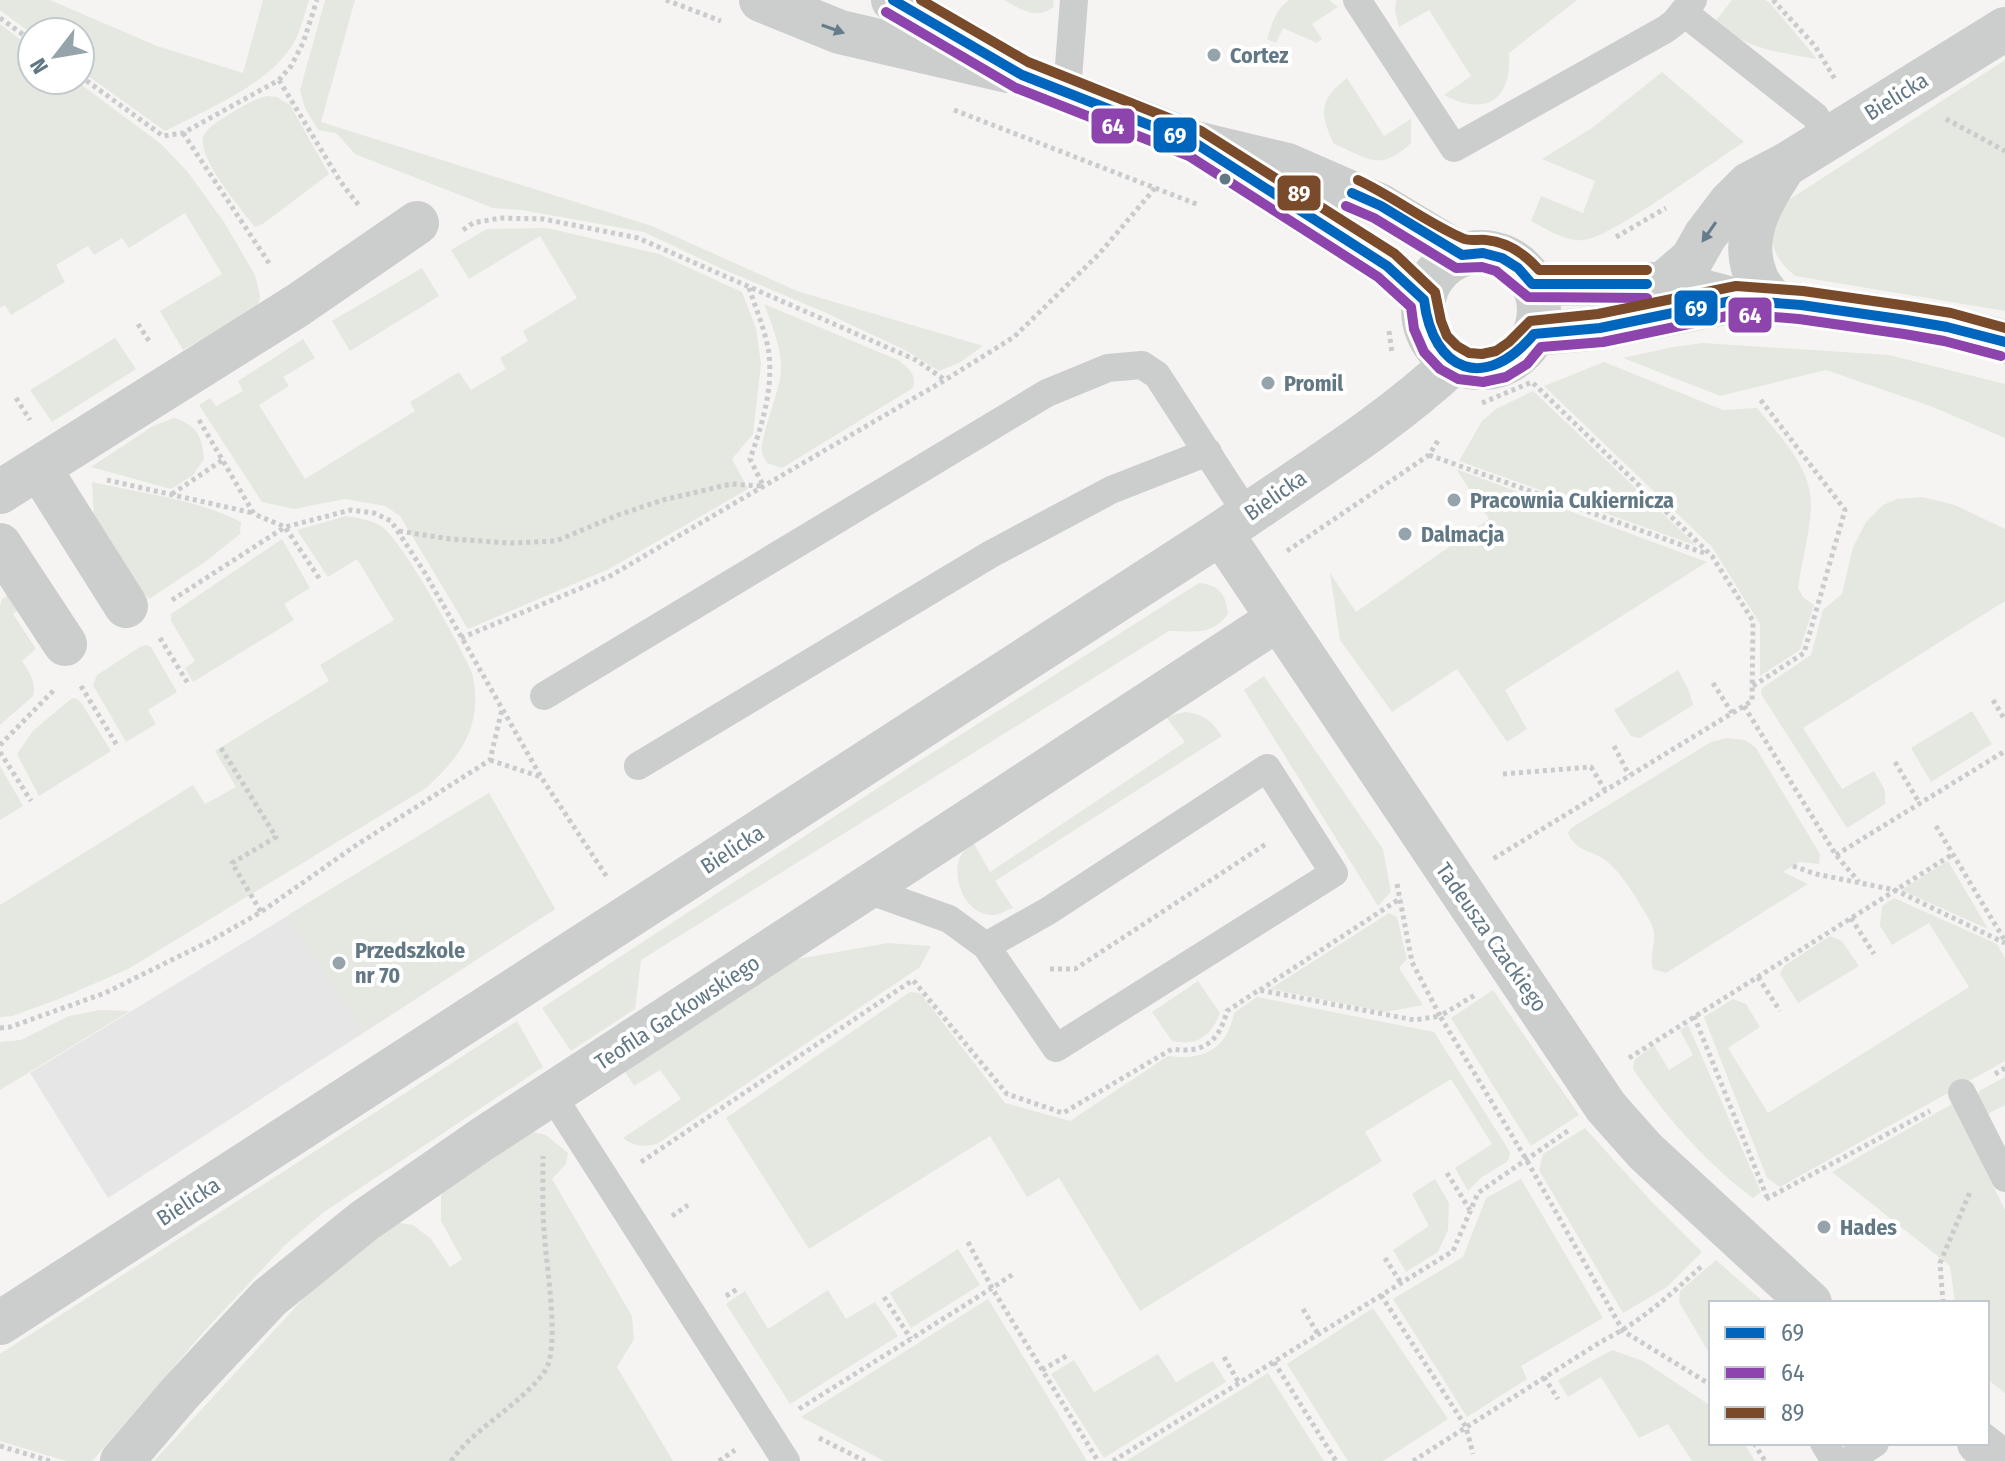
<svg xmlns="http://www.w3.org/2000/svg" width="2005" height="1461" font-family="'Fira Sans Condensed',sans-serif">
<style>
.built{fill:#e5e6e5}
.green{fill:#e4e8e0}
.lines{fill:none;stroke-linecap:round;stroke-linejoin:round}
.path{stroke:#cacbcc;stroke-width:5;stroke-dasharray:4 4;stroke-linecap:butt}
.service{stroke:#cccece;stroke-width:28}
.minor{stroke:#cccece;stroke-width:44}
.tertiary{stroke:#cccece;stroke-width:44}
.bus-1-casing{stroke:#fff;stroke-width:16}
.bus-2-casing{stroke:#fff;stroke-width:16}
.bus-3-casing{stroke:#fff;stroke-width:16}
.bus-1{stroke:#0065bd;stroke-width:10}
.bus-2{stroke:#8e44ad;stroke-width:10}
.bus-3{stroke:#7a4b2a;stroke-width:10}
.oneway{fill:#677c89}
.poi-dot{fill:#95a3ab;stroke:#fff;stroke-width:3}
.bus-dot{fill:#627885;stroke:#fff;stroke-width:3}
.labels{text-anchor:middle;stroke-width:8;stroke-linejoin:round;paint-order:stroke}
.poi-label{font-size:22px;font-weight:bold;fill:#627885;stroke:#fff;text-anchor:start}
.street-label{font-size:22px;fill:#627885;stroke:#fff}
.line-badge{stroke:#fff;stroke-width:3}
.badge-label{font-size:22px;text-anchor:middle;font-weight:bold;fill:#fff}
</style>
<rect width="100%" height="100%" fill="#f5f4f2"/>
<!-- built -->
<path class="built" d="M489 793 555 909 108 1198 30 1073Z"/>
<!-- green -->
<path class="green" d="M0 0H50L157 46 243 73 263 0H309C304 15 300 35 291 47 266 86 205 110 165 131L80 70V32L32 34 0 10Z
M325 0H355L321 122 652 226 797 291 983 346 959 363 939 371 907 351 824 312 720 268 644 232 522 210 493 208 355 154 336 133 318 130 305 108 300 90Z
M1004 0H1053L1054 7C1035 20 1023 10 1004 0Z
M1289 0H1329L1338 7 1312 24 1322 39 1317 43 1283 28 1276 43 1267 39C1272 24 1275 10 1289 0Z
M1396 0H1577L1509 53C1512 100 1486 117 1444 95L1471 76 1429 10 1399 27 1395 10Z
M1732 0H1765L1770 3 1817 59C1775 52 1749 49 1714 23Z
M0 24 32 48V80H75L161 144 187 171 224 222 255 275 260 296 258 308 183 350 160 311 222 274 185 213 129 248 122 238 94 255 88 246 56 265 65 282 11 315 5 305 0 308Z
M2005 60V311L1795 276C1767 252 1772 241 1776 208Z
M1662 72 1744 142C1714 161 1611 238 1584 240 1565 242 1547 229 1531 221L1541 196 1583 213 1595 181 1542 159 1592 128Z
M1347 78 1384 136 1411 119V143C1379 173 1369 158 1334 144 1319 113 1319 100 1347 78Z
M267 96 277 97 290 105 329 174 263 224 255 227C242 210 194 155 204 135 209 126 219 121 228 115 241 107 252 100 267 96Z
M547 228 659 254 742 292 756 328 761 364 753 434 732 459 748 489 609 569 468 629 400 516 385 506 345 499 294 509 262 502 199 405 210 398 216 406 243 391 238 381 303 339 315 358 283 377 289 386 259 405 305 479 415 411 410 402 459 372 471 390 506 369 500 358 528 341 523 331 577 298 540 236 469 279 451 250 487 229Z
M422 268 439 296 350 351 332 321Z
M764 304 898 360C908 368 917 373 913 388L782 468 767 463C765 459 762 455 762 451 759 441 780 390 781 371 782 348 772 325 764 304Z
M115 338 136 369 52 422 30 390Z
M1703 343 1889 355 2005 384V438L1933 407 1826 370 1720 396 1623 358 1673 347Z
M1604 362 1723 410 1757 408C1779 435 1812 468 1811 506 1810 533 1802 561 1798 588L1803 597 1814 605 1800 650 1760 676V624L1712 547 1544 386Z
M1533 391 1697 546 1459 461 1482 421 1496 409Z
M174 418C197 425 202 436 204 459L193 475 171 489 91 467 153 426Z
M1456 469 1707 562 1505 690 1527 729 1507 742 1457 669 1392 712 1340 640 1330 573 1356 612 1489 519Z
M92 482C141 493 196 499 241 522L240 534 205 562 149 599 103 545 94 519Z
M1922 497 1955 505 2005 529V601L1803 728 1842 789 1874 771 1885 790V804L1847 828 1761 694 1762 688 1811 655 1823 610 1842 594 1853 547 1866 522 1883 505 1897 499Z
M346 516C358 518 371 520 381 526 403 541 457 641 470 668 473 675 475 685 475 692 478 735 455 761 426 788L128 969 59 999 12 1016 0 1017V905L193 785 205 804 236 787 215 751 329 681 320 665 394 620 357 559 328 577 297 530Z
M282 539 310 588 284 604 294 620 193 682 185 668 195 661 171 621V614Z
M1199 583C1219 585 1226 594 1228 614 1211 636 1195 631 1169 631L641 960 635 1009 571 1051 542 1008 913 765Z
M13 592 24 605 13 614 36 649 22 661C29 671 37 684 33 696L0 725V607L2 599Z
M146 645 151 647 177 692 148 710 156 724 126 742 93 685 97 675 140 647Z
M1678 670 1689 691 1693 705 1640 738 1631 736 1614 710Z
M1264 676 1383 849 1391 892 1378 906 1244 690Z
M72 698 77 699 82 704 111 751 39 796 17 754 33 731Z
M1972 711 1992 744 1931 782 1911 748Z
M1185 712C1204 714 1212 721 1222 736L995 881 1013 908C1007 910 1000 914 995 915 969 917 954 886 958 864 960 854 966 849 973 842L990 872 1185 742 1166 717Z
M1726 738 1745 740 1756 748 1820 854 1819 864 1799 862 1783 872 1808 884 1666 973 1653 969C1648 952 1660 938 1650 921 1639 903 1626 879 1611 865 1597 850 1575 853 1568 833L1571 828 1711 742Z
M0 766 23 806 0 820Z
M489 793 555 909 364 1032 288 915Z
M1948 861 1988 929 1901 890Z
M1894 898 1997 944 2005 958V1061L1780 1187 1767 1178 1704 1017 1733 999 1746 1004 1760 1027 1728 1048 1768 1113 1969 987 1929 923 1892 945 1880 926 1882 906Z
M1389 913 1397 917 1407 959 1399 968 1423 1005 1386 1012 1270 989Z
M1830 936 1842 941 1859 966 1798 1003 1780 974 1784 966Z
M888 943 931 946 920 967 657 1144C643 1147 635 1147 623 1138L681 1099 660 1070 634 1086 624 1070 792 960Z
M1198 981 1220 1013C1211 1037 1197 1046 1172 1041L1152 1012Z
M1493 990 1579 1115 1531 1146 1451 1018Z
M910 992 920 993 1005 1103 1070 1121 1168 1056C1202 1061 1227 1050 1234 1013L1257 997 1434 1032 1510 1152 1508 1161 1482 1177 1468 1191 1455 1168 1492 1144 1451 1079 1365 1132 1382 1161 1140 1311 1059 1178 1027 1197 990 1136 809 1249 726 1118Z
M100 1010 130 1011 0 1090V1042L21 1040 69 1016Z
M517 1021 543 1067 324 1212 285 1245 208 1327 92 1461H66L0 1441V1354Z
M1688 1025 1761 1192 1753 1198C1705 1162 1667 1118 1633 1069L1634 1060 1654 1045 1669 1070 1693 1055 1680 1030Z
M2005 1077V1105L1984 1116 1978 1100 1979 1091Z
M1952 1104 2005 1210V1393L1987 1379V1303H1955L1950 1266 1832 1172Z
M1585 1128 1650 1200 1702 1252 1667 1287 1623 1313 1539 1170 1543 1154Z
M533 1132 546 1135 568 1153 566 1164 552 1179 632 1316 634 1339 617 1367 673 1461H154L351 1247 386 1221 413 1225 431 1239 450 1267 462 1259 441 1221V1196L450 1183 515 1137Z
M1435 1179 1449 1203 1448 1230 1438 1252 1406 1272 1393 1250 1429 1226 1412 1194Z
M1521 1179 1603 1318 1521 1366 1527 1379 1467 1417 1393 1299 1463 1257 1486 1198Z
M958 1249 980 1285 911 1328 890 1293Z
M1716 1260 1765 1303H1711V1356L1679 1302 1680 1291Z
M828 1290 846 1319 875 1302 898 1336 790 1404 726 1304 745 1291 768 1329Z
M988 1299 1087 1461H884L801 1417Z
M1373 1308 1448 1419 1383 1461H1348L1287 1364Z
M1612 1350 1643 1361 1711 1406V1443H1744L1755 1461H1692L1668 1424 1639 1438 1601 1377 1568 1397 1558 1380Z
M1158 1354 1176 1382 1213 1361 1226 1382 1104 1458 1051 1374 1074 1360 1094 1392Z
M1268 1373 1324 1461H1126Z"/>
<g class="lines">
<!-- path -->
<path class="path" d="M666 0 721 21
M1773 0 1815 46 1836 81
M0 18 32 41
M80 76 163 136 183 133 279 80 291 66 303 43 317 0
M279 80 340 181 360 207
M954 110 1199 205
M1946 119 2005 151
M183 133 271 266
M463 230 473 223 500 218 543 219 638 238 916 360 945 380
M1616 237 1666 208
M749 288C756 309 766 332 769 354 773 390 762 425 750 459L763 485
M138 324 151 344
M1389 331 1392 353
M16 398 30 420
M1482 403 1532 382 1712 556 1753 621 1752 701 1493 859
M199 420 254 514 285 527 321 581
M1429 455 1707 554
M107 480 253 513
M172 494 224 459
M399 531 450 539 511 543 556 541 618 515 663 500 731 484 762 486
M1287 551 1429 455 1439 439
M172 600 285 527 351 510 374 513 391 521 425 573 541 777 607 877
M160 638 189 685
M461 638 610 576 945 380 1014 337 1099 254 1156 187
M1713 683 1732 713
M81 686 118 747
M1753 686 1804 653 1845 510 1760 399
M1993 700 2005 720
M1744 706 1836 855 1859 882
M0 745 56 688
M1614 746 1629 775
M221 748 276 837 232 863 261 912
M0 752 31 801
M490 760 541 777
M1895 762 1920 804
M1503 774 1591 767 1605 790
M1936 826 2005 941
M1836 855 2005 751
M1793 866 1816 874 1895 890 2005 943
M1397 884 1412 962 1440 1016 1475 995
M1851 918 1874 954
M1050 969H1075L1266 844
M1758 977 1780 1011
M1260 990 1401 898
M1694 1016 1767 1197
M0 1028 10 1027 105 993 212 940 261 912 355 846 490 760 502 709
M1629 1058 1953 854
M1995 1074 2005 1068
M641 1162 913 980 1007 1094 1063 1113 1172 1049C1203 1054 1219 1042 1227 1011L1259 990 1414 1020 1440 1016 1526 1159 1623 1331 1711 1385
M1447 1173 1470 1210
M1766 1199 1930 1111
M672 1216 688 1205
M968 1242 992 1288 1015 1273
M1385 1258 1401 1283
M1381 1295 1466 1427 1473 1454
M726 1296 739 1288
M884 1297 911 1339
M1943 1303 1940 1263 1970 1192
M1303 1309 1318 1334
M1224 1357 1239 1383
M1274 1362 1336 1461
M1042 1370 1068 1355
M1544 1377 1558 1399
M799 1409 992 1288 1098 1461
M819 1438 865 1461
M1754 1443 1765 1461
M0 1446 50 1461
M451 1461C477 1425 520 1406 545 1371 560 1349 547 1270 545 1242 542 1214 543 1184 543 1156
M719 1461 735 1450
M1113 1461 1453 1251 1478 1193 1569 1130
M1413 1461 1602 1341C1641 1322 1671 1294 1703 1265"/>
<!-- service -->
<path class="service" d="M1357 0 1454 148 1666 29 1675 22 1693 0
M1683 12 1815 116 1829 138
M1067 92 1074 0
M544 696 1047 393 1108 368 1142 365 1157 375 1247 514
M638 766 991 554 1111 490 1208 452
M865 889 949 919 986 946 1048 911 1267 768 1334 873 1056 1048 986 946
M1962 1093 2005 1178
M552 1095 786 1461
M1824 1443 1835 1461
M1848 1461 1875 1443"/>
<!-- minor -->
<path class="minor" d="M761 0 840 32 1008 71
M1663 284 1692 259 1705 236 1730 203 1749 184 1787 164 2005 29
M1774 303C1768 295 1759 286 1756 277 1740 237 1760 203 1781 171
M39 468 126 606
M0 492 298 305 417 223
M1221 533 1606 1107 1645 1151 1810 1303
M0 545 65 644
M1979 1443 2002 1461
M122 1461 180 1393 269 1298 364 1221 481 1140 1278 619"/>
<!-- tertiary -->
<path class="tertiary" d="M893 0 1022 75 1195 143 1287 165 1381 206 1462 255
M1224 162 1387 266 1424 300
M1423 310a58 58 0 1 1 116 0a58 58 0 1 1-116 0Z
M1532 284H1663L1687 287 1736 300 1801 305 1906 320 1947 327 2005 342
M1534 334 1600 328 1724 303
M0 1323 1221 533C1299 478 1384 428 1454 362"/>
<defs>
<path id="bus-1" d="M893 0 1022 75 1195 143 1387 266 1424 300C1433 373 1486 392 1534 334L1600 328 1736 300 1801 305 1906 320 1947 327 2005 342
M1352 193 1381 206 1462 255 1483 253 1502 258 1518 268 1532 284H1647"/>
<path id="bus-2" d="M886 12 1016 88 1189 156 1378 277 1411 307 1414 329 1424 352 1440 369 1458 379 1483 382 1506 377 1527 364 1541 347 1603 342 1737 314 1799 319 1904 334 1944 341 2001 356
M1346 206 1374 218 1456 268 1482 267 1496 271 1528 297 1647 298"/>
<path id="bus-3" d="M921 0 1028 62 1201 131 1395 254 1435 292 1441 321 1447 336 1457 346 1469 353 1482 354 1496 351 1509 342 1530 321 1598 314 1736 286 1803 291 1908 306 1951 313 2005 328
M1358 180C1394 197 1426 222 1462 238 1469 242 1478 239 1486 240 1508 242 1525 254 1539 270H1647"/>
</defs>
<!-- bus-1 casing -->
<use href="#bus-1" class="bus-1-casing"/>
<!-- bus-2 casing -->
<use href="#bus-2" class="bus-2-casing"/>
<!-- bus-3 casing -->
<use href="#bus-3" class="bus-3-casing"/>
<!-- bus-1 -->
<use href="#bus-1" class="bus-1"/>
<!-- bus-2 -->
<use href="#bus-2" class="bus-2"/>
<!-- bus-3 -->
<use href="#bus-3" class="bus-3"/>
</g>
<!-- one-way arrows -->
<defs><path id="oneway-solid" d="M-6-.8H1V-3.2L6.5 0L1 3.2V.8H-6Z" transform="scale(2)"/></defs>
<g class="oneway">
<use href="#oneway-solid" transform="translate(833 29) rotate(20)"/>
<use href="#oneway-solid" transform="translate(1709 232) rotate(125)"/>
</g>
<!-- markers -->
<g class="poi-dot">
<circle cx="1214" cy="55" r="8"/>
<circle cx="1268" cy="383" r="8"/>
<circle cx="1454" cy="500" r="8"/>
<circle cx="1405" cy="534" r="8"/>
<circle cx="339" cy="963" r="8"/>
<circle cx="1824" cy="1227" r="8"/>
</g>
<circle class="bus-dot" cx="1225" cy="179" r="7"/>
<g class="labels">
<!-- poi labels -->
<g class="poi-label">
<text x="1230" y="63">Cortez</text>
<text x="1284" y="391">Promil</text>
<text x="1470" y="508">Pracownia Cukiernicza</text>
<text x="1421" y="542">Dalmacja</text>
<text x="355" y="958">Przedszkole<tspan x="355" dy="25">nr 70</tspan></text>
<text x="1840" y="1235">Hades</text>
</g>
<!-- street labels -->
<g class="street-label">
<text transform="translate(1896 96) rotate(-32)" y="8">Bielicka</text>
<text transform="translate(1275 495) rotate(-35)" y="8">Bielicka</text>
<text transform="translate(732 849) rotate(-33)" y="8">Bielicka</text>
<text transform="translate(1492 937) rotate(55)" y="8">Tadeusza Czackiego</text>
<text transform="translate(677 1012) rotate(-33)" y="8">Teofila Gackowskiego</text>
<text transform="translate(188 1201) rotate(-33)" y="8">Bielicka</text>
</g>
</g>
<g class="line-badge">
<rect x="1090" y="107" width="46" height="38" rx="8" fill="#8e44ad"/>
<rect x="1152" y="116" width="46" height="38" rx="8" fill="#0065bd"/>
<rect x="1276" y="174" width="46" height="38" rx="8" fill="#7a4b2a"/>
<rect x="1673" y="289" width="46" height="38" rx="8" fill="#0065bd"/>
<rect x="1727" y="296" width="46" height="38" rx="8" fill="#8e44ad"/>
</g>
<g class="badge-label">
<text x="1113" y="134">64</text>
<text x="1175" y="143">69</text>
<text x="1299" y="201">89</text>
<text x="1696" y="316">69</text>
<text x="1750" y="323">64</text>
</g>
<!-- legend -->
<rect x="1709" y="1301" width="280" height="144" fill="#ffffff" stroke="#c0c9ce" stroke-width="2"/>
<rect x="1725" y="1327" width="40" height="12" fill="#0065bd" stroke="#c0c9ce" stroke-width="2"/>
<text x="1781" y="1341" font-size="24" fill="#627885">69</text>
<rect x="1725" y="1367" width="40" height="12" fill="#8e44ad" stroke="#c0c9ce" stroke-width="2"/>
<text x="1781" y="1381" font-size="24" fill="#627885">64</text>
<rect x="1725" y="1407" width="40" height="12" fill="#7a4b2a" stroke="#c0c9ce" stroke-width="2"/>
<text x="1781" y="1421" font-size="24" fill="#627885">89</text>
<!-- north arrow -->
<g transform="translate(56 56) rotate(239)"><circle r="38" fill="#ffffff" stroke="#c0c9ce" stroke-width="2"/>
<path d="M0-6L14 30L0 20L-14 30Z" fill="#95a3ab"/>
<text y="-12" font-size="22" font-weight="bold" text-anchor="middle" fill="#627885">N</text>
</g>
</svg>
